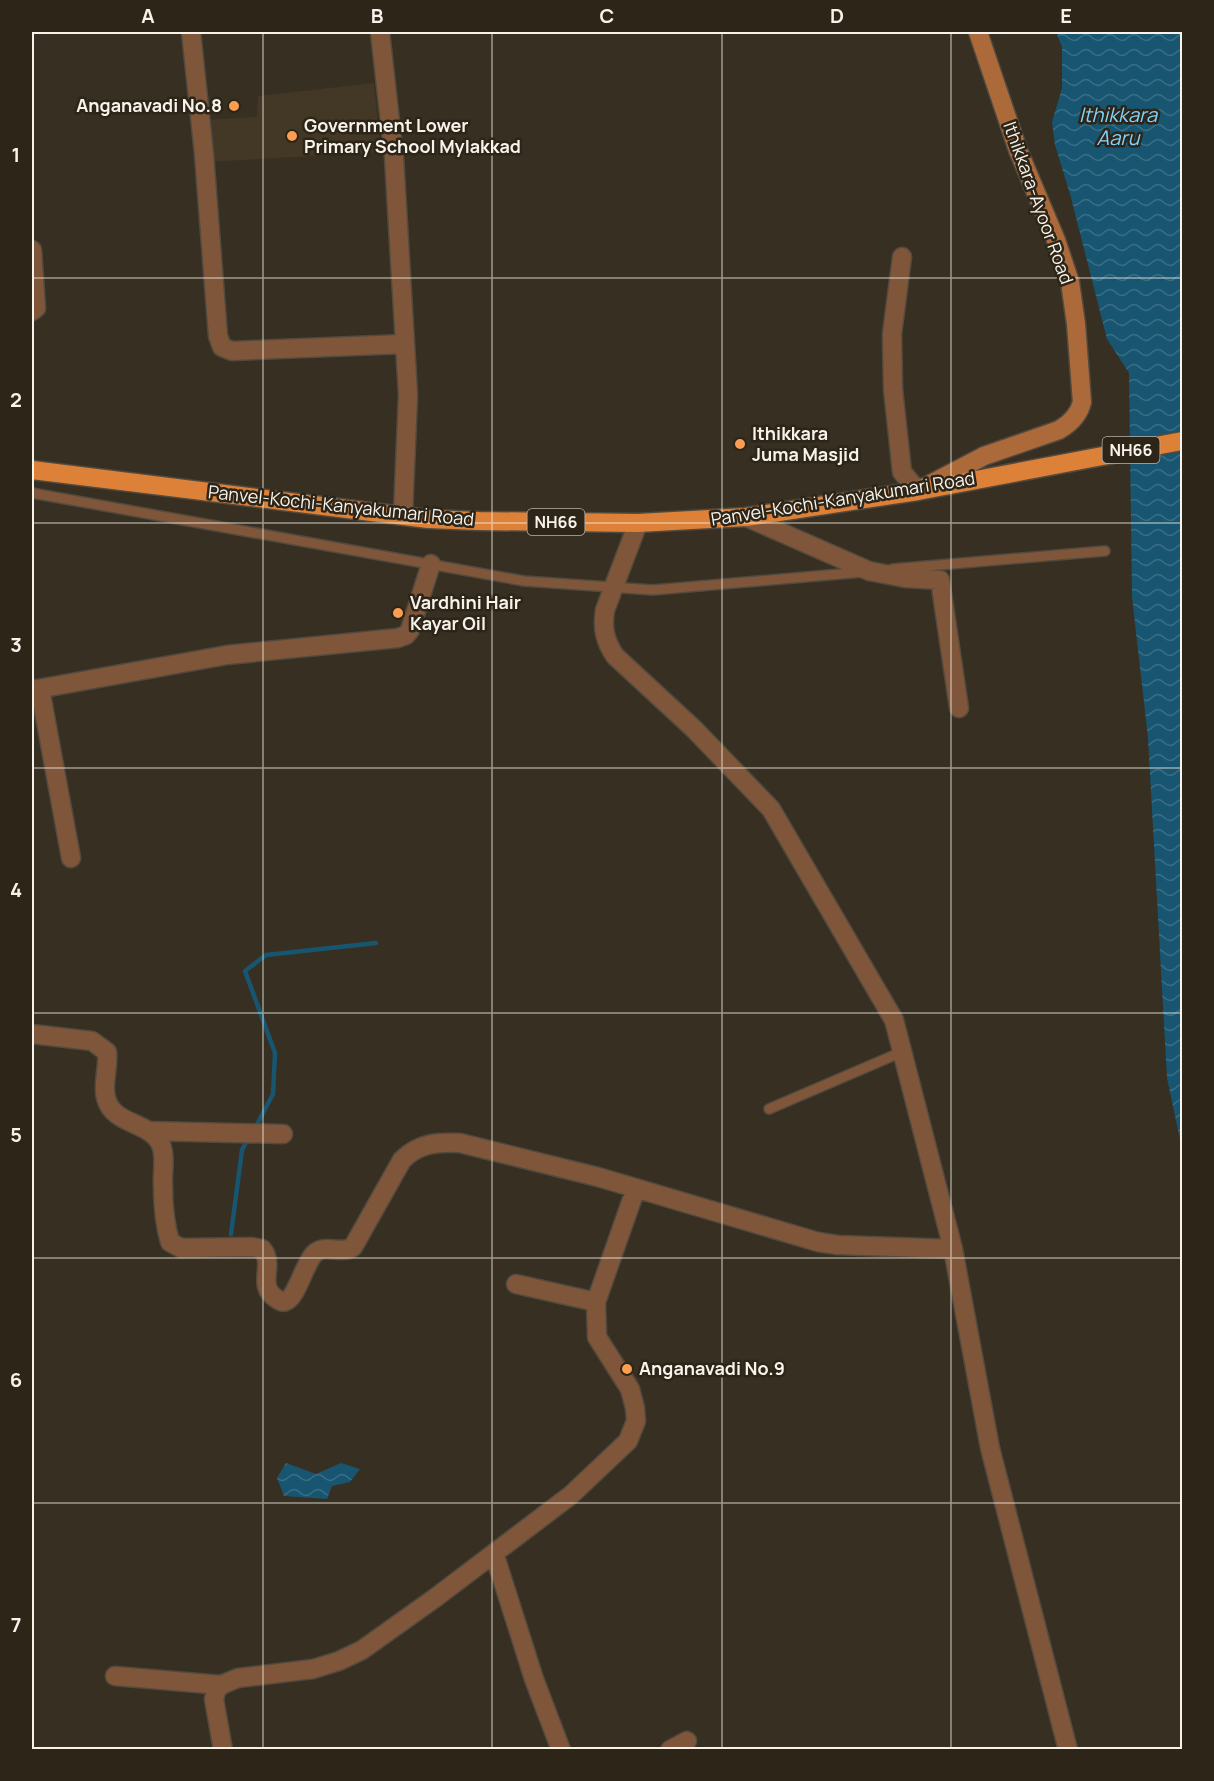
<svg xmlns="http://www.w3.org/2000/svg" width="1214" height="1781" font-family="Manrope,sans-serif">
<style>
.built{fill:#433825}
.water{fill:url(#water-waves)}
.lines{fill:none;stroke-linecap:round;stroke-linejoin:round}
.stream{stroke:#175571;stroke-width:4.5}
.service-casing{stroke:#524a3e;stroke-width:12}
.minor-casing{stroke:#524a3e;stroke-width:21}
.secondary-casing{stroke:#524a3e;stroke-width:21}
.trunk-casing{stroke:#524a3e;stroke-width:21}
.service{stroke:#80563a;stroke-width:9}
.minor{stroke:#80563a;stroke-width:18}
.secondary{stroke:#ac6a3b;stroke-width:18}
.trunk{stroke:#dd8038;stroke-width:18}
.grid{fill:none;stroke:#f7f2ea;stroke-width:1.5;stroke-opacity:0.55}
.poi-dot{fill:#fb9e51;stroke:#2c2518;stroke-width:2}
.labels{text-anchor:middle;stroke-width:5;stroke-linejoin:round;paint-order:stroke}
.shield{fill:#2c2518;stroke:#bab4ab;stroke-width:1.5}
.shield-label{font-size:16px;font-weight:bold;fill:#f7f2ea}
.poi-label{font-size:18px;font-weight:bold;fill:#f7f2ea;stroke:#2c2518;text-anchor:start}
.street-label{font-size:18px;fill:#f7f2ea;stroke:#2c2518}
.water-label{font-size:20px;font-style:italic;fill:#81d3fd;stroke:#2c2518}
.neatline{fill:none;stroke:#f7f2ea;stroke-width:2}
.grid-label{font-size:20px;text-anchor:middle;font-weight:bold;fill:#f7f2ea}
</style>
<defs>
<pattern id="water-waves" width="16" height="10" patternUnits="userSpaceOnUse" patternTransform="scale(1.5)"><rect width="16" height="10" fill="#175571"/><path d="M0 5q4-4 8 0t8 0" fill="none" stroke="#3a6e85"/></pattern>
</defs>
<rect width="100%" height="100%" fill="#372f22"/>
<!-- built -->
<path class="built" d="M374 83 381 152 208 162 204 120 257 117 258 96Z"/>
<!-- water -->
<path class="water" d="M1056 32H1182V1149L1167 1078 1148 738 1132 597 1129 373 1107 339 1070 194 1055 145 1052 122 1062 88V47Z
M286 1463 316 1474 341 1463 360 1469 350 1482 332 1486 327 1499 284 1496 277 1478Z"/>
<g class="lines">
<!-- stream -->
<path class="stream" d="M254 1130 273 1094 275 1053 245 971 266 955 376 943
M231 1234 242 1150 249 1137"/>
<defs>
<path id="service" d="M32 493 524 581 653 590 863 572
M892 569 1105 551
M769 1109 904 1051"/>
<path id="minor" d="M191 32 204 154 218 336 222 347 232 351 405 344
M380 32 394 157 408 395 403 515
M32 250 36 308 32 311
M902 257 892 334 893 389 902 472 918 491
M746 517 869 571 905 578 940 580 959 708
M638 523 605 610C602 628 605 641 615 656L694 729 771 809 894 1020 953 1249 990 1448 1068 1750
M40 689 71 858
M32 690 227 655 398 638 406 635 410 630 431 564
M32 1034 92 1041 107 1052C109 1067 102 1083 106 1098 113 1126 151 1121 161 1145 166 1156 162 1174 163 1186 163 1204 165 1225 170 1242L181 1248 252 1247 262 1249C276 1265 255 1285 277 1299 280 1301 282 1303 286 1301 296 1298 305 1263 314 1254 324 1243 340 1255 353 1247L402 1160C419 1143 437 1142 460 1143L598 1177 818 1242 838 1245 953 1249
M148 1131 283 1134
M516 1284 596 1302
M494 1553 534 1679 561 1750
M115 1676 221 1685
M223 1750 214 1699 216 1691 221 1685 238 1678 313 1669 339 1661 362 1650 435 1598 571 1495 628 1441 636 1421 635 1408 630 1389 597 1337 596 1302 636 1188
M670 1750 687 1741"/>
<path id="secondary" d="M923 488 984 456 1059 430C1071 423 1079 415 1082 402L1076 324 1070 282 1056 240 1018 150 978 32"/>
<path id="trunk" d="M32 470 428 519 479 521 638 523 746 517 918 491 1182 441"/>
</defs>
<!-- service casing -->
<use href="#service" class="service-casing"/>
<!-- minor casing -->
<use href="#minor" class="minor-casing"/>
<!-- secondary casing -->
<use href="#secondary" class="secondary-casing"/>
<!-- trunk casing -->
<use href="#trunk" class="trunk-casing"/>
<!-- service -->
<use href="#service" class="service"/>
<!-- minor -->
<use href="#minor" class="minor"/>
<!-- secondary -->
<use href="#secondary" class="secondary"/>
<!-- trunk -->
<use href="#trunk" class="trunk"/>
</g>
<!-- grid -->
<path class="grid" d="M263 32V1750M492 32V1750M722 32V1750M951 32V1750M32 278H1182M32 523H1182M32 768H1182M32 1013H1182M32 1258H1182M32 1503H1182"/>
<!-- markers -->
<g class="poi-dot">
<circle cx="234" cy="106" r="6"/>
<circle cx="292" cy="136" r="6"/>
<circle cx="740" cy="444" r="6"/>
<circle cx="398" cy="613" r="6"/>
<circle cx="627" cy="1369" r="6"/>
</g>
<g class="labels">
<!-- shield labels -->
<g class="shield">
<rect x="1102.5" y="437" width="57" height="26" rx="4.5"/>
<rect x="527.5" y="509" width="57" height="26" rx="4.5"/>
</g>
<g class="shield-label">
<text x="1131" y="456">NH66</text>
<text x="556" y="528">NH66</text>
</g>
<!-- poi labels -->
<g class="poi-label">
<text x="222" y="112" text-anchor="end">Anganavadi No.8</text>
<text x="304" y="132">Government Lower<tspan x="304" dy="21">Primary School Mylakkad</tspan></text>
<text x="752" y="440">Ithikkara<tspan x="752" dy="21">Juma Masjid</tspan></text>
<text x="410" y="609">Vardhini Hair<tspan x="410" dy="21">Kayar Oil</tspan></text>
<text x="639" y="1375">Anganavadi No.9</text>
</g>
<!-- street labels -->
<g class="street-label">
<text transform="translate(1038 203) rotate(70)" y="6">Ithikkara-Ayoor Road</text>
<text transform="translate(843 499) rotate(-9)" y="6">Panvel-Kochi-Kanyakumari Road</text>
<text transform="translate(341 506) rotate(6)" y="6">Panvel-Kochi-Kanyakumari Road</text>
</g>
<!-- water labels -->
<g class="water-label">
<text x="1118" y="122">Ithikkara<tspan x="1118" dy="23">Aaru</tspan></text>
</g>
</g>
<!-- border -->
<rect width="1214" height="1781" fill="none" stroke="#2c2518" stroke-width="66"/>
<rect x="33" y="33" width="1148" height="1715" class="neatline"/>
<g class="grid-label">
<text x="148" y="23">A</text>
<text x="377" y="23">B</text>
<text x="607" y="23">C</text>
<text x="837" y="23">D</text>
<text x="1066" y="23">E</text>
<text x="16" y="162">1</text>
<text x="16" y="407">2</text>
<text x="16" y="652">3</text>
<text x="16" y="897">4</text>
<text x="16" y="1142">5</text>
<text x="16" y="1387">6</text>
<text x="16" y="1632">7</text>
</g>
</svg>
